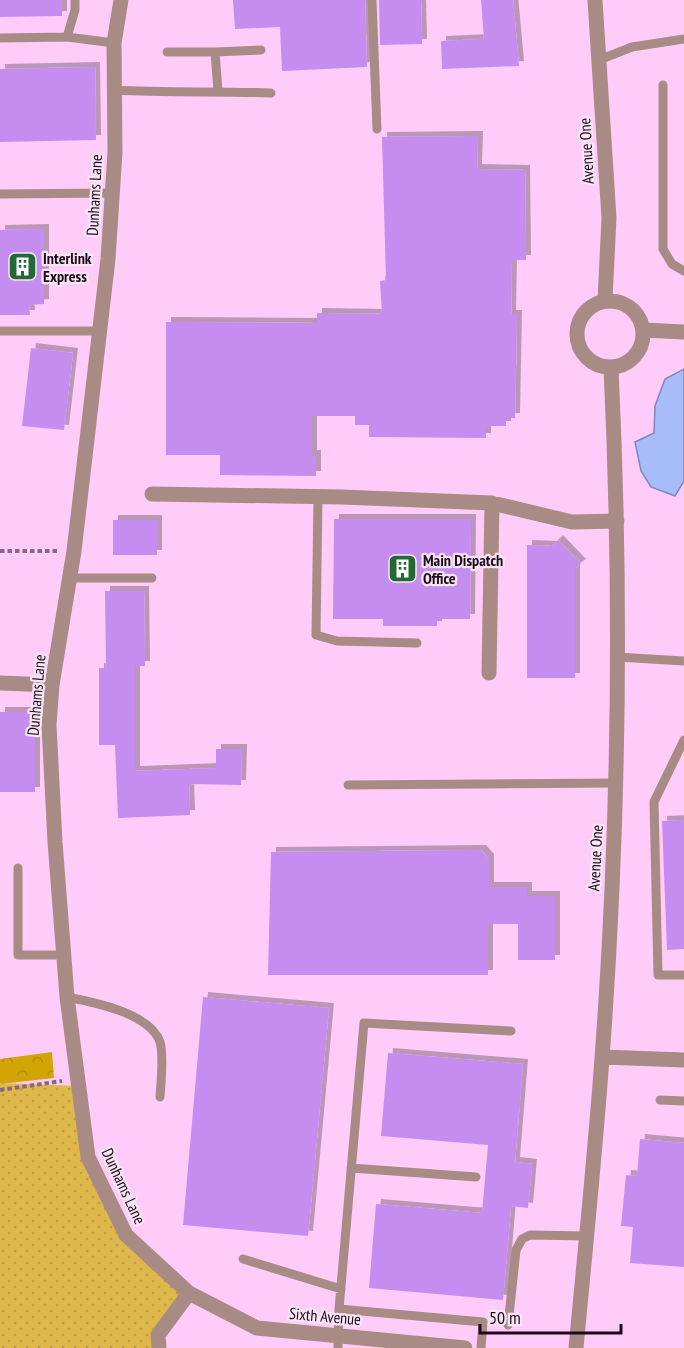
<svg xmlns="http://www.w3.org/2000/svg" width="684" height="1348" font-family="'PT Sans Narrow',sans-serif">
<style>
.forest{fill:url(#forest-crowns)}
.park{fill:url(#park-dots)}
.water{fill:#a7bdfa;stroke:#7d88b7;stroke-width:1.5}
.building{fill:#c58df0;filter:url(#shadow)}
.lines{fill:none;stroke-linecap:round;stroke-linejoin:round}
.path{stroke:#886785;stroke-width:4;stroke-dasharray:4.5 3;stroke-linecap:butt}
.lane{stroke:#a98b86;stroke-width:9}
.street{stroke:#a98b86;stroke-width:15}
.labels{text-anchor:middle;stroke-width:4.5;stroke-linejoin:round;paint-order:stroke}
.street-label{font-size:16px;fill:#1c0b1b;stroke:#fae5f7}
.poi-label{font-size:16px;font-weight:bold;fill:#1c0b1b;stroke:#fae5f7;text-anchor:start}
</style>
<defs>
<pattern id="forest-crowns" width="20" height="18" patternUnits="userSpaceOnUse" patternTransform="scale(1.5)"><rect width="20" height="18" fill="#d1a505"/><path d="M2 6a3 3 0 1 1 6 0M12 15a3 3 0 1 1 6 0" fill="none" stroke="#b38d05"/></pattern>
<pattern id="park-dots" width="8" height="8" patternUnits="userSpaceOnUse" patternTransform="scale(1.5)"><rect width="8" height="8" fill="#deb84b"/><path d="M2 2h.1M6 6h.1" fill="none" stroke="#be9d41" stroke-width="1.8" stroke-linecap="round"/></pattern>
<filter id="shadow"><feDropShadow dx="5" dy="-5" stdDeviation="0" flood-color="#0004"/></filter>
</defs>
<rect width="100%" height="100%" fill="#ffccfa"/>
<!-- forest -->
<path class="forest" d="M52 1052 54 1078 0 1084V1059Z"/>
<!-- park -->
<path class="park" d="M0 1083 78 1086 88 1157 126 1235 189 1293 159 1348H0Z"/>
<!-- water -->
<path class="water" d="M684 369V481L675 496 651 487 641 471 635 442 654 433 655 406 665 379Z"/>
<!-- building -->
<path class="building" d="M0 0H62V16L0 17Z
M233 0H365L367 67 282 71 280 27 235 29Z
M379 0H421L422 44 380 45Z
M481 0H513L519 66 442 69 441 41 484 39Z
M95 67 96 140 0 142V69Z
M478 136 477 169 525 170 526 260H512L511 315H517L515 418H506V426H486V438L369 437V425H355V416H312V455H316V476L220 475V455H166V322L317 323V313L382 314 380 281 386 280 382 137Z
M44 229V304L29 305 30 315H0V230Z
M31 348 73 353 64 430 22 426Z
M334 519H471L470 619H437V626H383V619H333Z
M113 520H157V555H113Z
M558 540 581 564 575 568V678H527V545L552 546Z
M105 591H144L145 666H135V771L216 768V749H242L241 785 189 784 190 815 118 818 115 745H99V668H106Z
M0 712H35V792H0Z
M684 820V949L667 950 662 821Z
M481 850 489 859V887H527V896H555V960H518V924H488V975H268L271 852Z
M203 997 329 1008 308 1236 183 1225Z
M388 1053 523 1064 515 1162 532 1164 528 1208 511 1206 503 1300 369 1288 376 1204 482 1213 488 1145 381 1136Z
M640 1139 684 1143V1267L630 1263 633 1227 621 1226 626 1175 637 1176Z"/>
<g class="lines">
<!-- path -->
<path class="path" d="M0 551H59
M0 1090 62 1081"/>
<!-- lane -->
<path class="lane" d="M372 0 377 129
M67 37 75 10V0
M0 38 67 37 114 43
M167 52H215L218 91
M215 52 261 50
M599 60 632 47 684 39
M663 85V249L672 264 684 271
M114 90C167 93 219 91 271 93
M0 194 113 193
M0 331H100
M318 496 316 635 337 641 417 643
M71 578H152
M617 657 684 661
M684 740 654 802 658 975H684
M348 785 616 783
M18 868V955H64
M67 997C93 1002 150 1013 160 1042 164 1055 161 1082 160 1097
M660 1100 684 1101
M351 1168 476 1177
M243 1259 341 1289
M339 1309 483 1322 481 1348
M508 1325 516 1250 522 1239 530 1235 586 1236
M338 1348 339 1309 364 1023 511 1031"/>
<!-- street -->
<path class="street" d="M121 0 114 43 115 152 108 259 74 551 52 685 49 725 55 842 67 997 88 1157 126 1235 189 1293 257 1328 465 1348
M595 0 609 218 605 300
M577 334a33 33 0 1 1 66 0a33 33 0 1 1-66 0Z
M644 330 684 332
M152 494 342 497 492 503 572 522 617 521
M489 673 492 503
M0 683 52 685
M602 1057 684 1060
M159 1348 158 1335 189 1293
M576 1348C585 1251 595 1155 602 1058 619 829 622 598 611 368"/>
</g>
<!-- icons -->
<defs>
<symbol id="building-square" viewBox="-11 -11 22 22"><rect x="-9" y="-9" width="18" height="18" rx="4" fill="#226936" stroke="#fae5f7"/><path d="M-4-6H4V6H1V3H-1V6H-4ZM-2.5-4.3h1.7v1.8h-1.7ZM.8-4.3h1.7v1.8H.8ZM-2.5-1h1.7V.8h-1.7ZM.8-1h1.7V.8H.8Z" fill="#fff"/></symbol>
</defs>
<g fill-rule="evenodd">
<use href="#building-square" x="6" y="250" width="33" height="33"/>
<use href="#building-square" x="386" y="552" width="33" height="33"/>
</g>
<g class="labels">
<!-- street labels -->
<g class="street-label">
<text transform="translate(586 151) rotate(-93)" y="6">Avenue One</text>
<text transform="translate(94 195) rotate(-87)" y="6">Dunhams Lane</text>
<text transform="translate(36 695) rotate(-85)" y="6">Dunhams Lane</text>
<text transform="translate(595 858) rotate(-87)" y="6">Avenue One</text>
<text transform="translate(124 1186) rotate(65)" y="6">Dunhams Lane</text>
<text transform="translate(325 1316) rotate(5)" y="6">Sixth Avenue</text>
</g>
<!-- poi labels -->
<g class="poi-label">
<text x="43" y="264">Interlink<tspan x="43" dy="18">Express</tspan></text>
<text x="423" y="566">Main Dispatch<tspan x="423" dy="18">Office</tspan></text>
</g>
</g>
<!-- scale -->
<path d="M480 1324v9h141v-9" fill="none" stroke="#1c0b1b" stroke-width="3"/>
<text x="489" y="1324" font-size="18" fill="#1c0b1b" stroke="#fae5f7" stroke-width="4.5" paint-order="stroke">50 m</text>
</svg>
